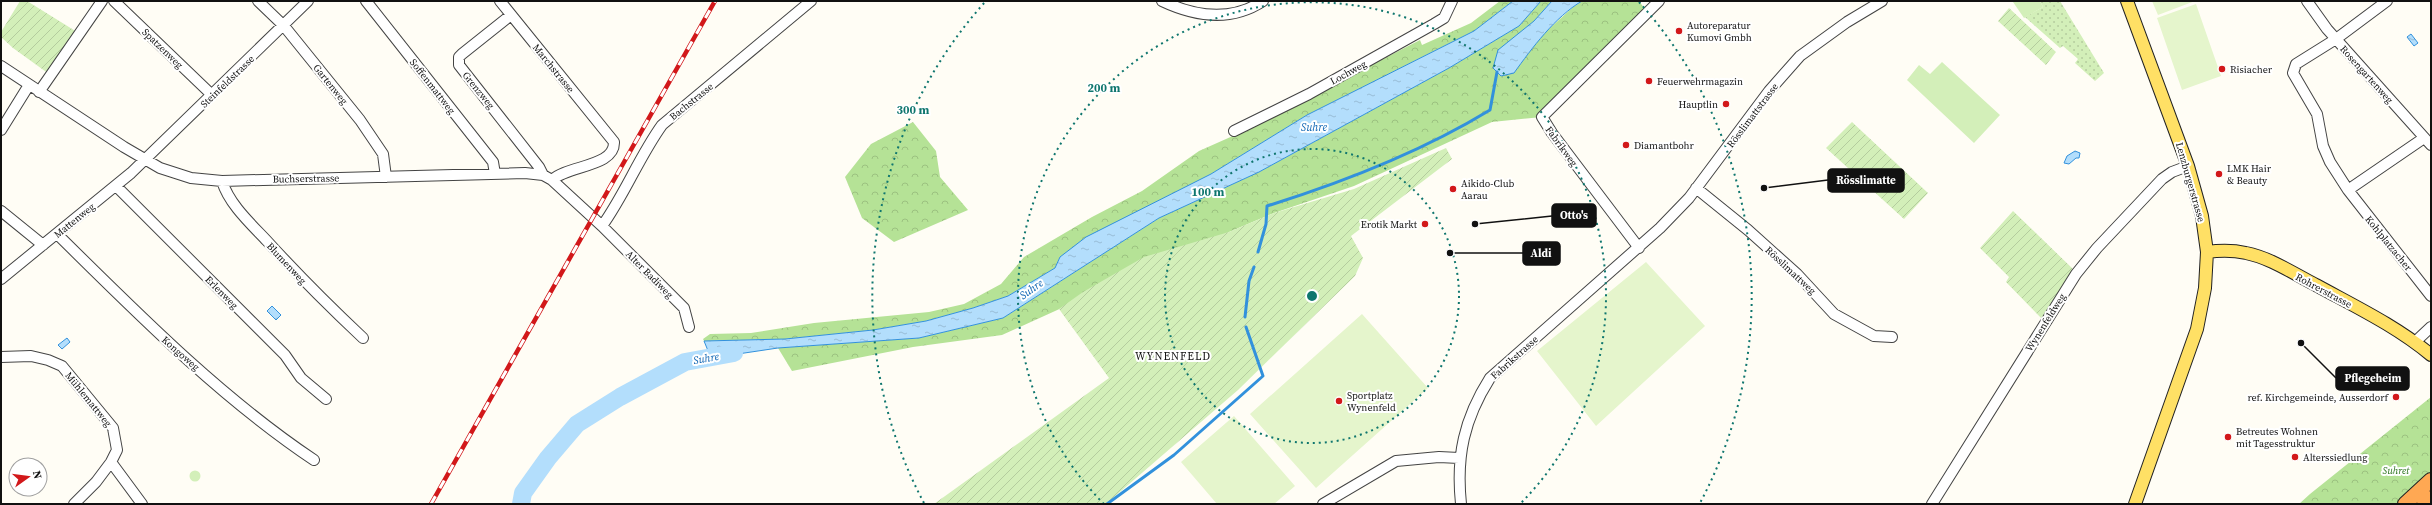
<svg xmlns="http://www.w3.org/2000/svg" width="2432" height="505" font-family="'Source Serif 4',serif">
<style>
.grass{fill:url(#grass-dots)}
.forest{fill:url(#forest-crowns)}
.park{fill:#d3efb9}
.garden{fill:url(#garden-furrows)}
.pitch{fill:#e5f5cc}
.water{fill:url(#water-ripples);stroke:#3291dc}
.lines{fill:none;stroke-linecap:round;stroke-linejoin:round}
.stream{stroke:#3291dc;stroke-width:3}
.river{stroke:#b3defc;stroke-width:18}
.minor-casing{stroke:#444;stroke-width:12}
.major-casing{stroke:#222;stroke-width:14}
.highway-casing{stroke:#222;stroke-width:16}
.minor{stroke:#fff;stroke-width:10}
.major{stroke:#ffe065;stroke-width:12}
.highway{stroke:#ffa853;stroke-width:14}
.rail-casing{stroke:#d2181a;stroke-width:4.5}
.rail{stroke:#fff;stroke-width:3;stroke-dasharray:9;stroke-linecap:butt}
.ring{fill:none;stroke:#0f766e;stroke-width:2;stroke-dasharray:2 4}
.poi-dot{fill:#d2181a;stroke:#fff;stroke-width:1.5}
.labels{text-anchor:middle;stroke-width:4;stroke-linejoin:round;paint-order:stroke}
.poi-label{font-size:10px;fill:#111;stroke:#fff;text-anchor:start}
.street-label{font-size:10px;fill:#111;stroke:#fff}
.park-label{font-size:10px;font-style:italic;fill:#277118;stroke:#fff}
.water-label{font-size:11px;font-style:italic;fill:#0a62b2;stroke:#fff}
.neighbourhood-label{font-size:11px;letter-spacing:1px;fill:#111;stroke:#fff}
.centre{fill:#0f766e;stroke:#fff;stroke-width:2}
.ring-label{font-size:12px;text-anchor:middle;font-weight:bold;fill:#0f766e;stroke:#fff;stroke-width:4;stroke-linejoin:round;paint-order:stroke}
.leader{fill:none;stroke:#111;stroke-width:1.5}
.callout-dot{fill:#111;stroke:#fff;stroke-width:1.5}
.callout{fill:#111;stroke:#111;stroke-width:1.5}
.callout-label{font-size:11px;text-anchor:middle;font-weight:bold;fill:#fff}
</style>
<defs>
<pattern id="grass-dots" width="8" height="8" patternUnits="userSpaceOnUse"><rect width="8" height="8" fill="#d3efb9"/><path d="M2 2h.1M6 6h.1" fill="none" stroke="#b4cc9e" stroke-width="1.8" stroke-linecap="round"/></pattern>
<pattern id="forest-crowns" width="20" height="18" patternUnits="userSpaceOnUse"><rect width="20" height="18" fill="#b5e296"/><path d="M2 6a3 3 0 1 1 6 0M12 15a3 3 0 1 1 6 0" fill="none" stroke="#9bc180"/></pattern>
<pattern id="garden-furrows" width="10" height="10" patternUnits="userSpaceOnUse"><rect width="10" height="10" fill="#d3efb9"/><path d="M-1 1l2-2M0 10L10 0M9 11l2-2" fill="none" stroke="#b4cc9e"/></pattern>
<pattern id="water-ripples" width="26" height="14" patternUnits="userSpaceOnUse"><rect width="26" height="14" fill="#b3defc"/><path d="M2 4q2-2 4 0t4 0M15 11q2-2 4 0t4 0" fill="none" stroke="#99bdd7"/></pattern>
</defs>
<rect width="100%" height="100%" fill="#fffdf5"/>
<!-- grass -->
<path class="grass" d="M2040 1H2060L2104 73 2095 81 2075 63 2078 59 2063 46 2060 48 2025 17 2043 7Z"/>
<!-- forest -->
<path class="forest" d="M1500 1H1513L1474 31 1307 115 1211 174 1060 257 1055 268 1008 296 973 308 926 321 873 330 785 339 704 341 703 339 710 334 751 333 814 323 929 312 964 304 1001 284 1024 257 1092 217 1142 191 1199 151 1235 135 1420 40 1422 45 1471 23Z
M1541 1H1552L1534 21 1514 72 1537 40 1573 7 1582 1H1639L1647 12 1542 117 1492 122 1354 186 1274 213 1229 232 1002 335 913 347 792 371 778 348 919 338 1003 318 1159 218 1259 172 1449 68 1519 26Z
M913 122 936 151 940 177 968 210 894 242 862 218 845 177 871 144Z
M2431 397V504H2299L2310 494Z"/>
<!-- park -->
<path class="park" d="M2015 1H2040L2043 7 2024 18 2013 2Z
M1942 62 2000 115 1974 143 1907 80 1919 65 1930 74Z
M189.5 476a5.5 5.5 0 1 1 11 0a5.5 5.5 0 1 1-11 0Z"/>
<!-- garden -->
<path class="garden" d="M20 1H27L77 32 49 74 13 48 1 37V32Z
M2009 8 2056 52 2046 65 1998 21Z
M1852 122 1928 193 1904 219 1826 148Z
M1446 148 1452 159 1351 236 1363 258 1355 276 1238 390 1106 504H934L1109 378 1059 309 1083 292 1144 257 1229 232 1274 213 1354 189Z
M2013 211 2073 269 2042 319 2006 282 2009 277 1980 248Z"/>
<!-- pitch -->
<path class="pitch" d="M2152 1H2195L2158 15Z
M2196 4 2221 76 2182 90 2157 18Z
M1646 262 1705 326 1596 426 1537 351Z
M1362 314 1428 388 1316 488 1250 414Z
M1234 416 1295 486 1274 504H1217L1181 462Z"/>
<!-- water -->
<path class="water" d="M1513 1H1541L1519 26 1449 68 1259 172 1159 218 1003 318 919 338 778 348 711 358 704 341 785 339 873 330 926 321 973 308 1008 296 1055 268 1060 257 1086 237 1211 174 1307 115 1474 31Z
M1552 1H1582C1555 17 1532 48 1514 73L1501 76 1493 68 1498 50 1534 21Z
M2411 34 2418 43 2414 46 2407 37Z
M2075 151 2080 153 2079 158H2076L2069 164 2064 163 2067 156Z
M272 306 281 315 276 320 267 311Z
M67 338 70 342 62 349 58 345Z"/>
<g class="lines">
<!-- stream -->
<path class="stream" d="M1258 252 1266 224 1267 206C1344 182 1421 152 1490 110L1497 72
M1245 317 1249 281 1254 267
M1107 504 1174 455 1263 376 1246 327"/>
<!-- river -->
<path class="river" d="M521 504 523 493 548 458 577 424 620 397 685 362 734 353"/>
<defs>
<path id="minor" d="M114 1 212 95
M258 1 284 26 360 120 383 154 386 177
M366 1 493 162 495 174
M500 1 614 142C615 167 568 165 552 180
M1162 1C1196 17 1231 22 1263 1
M2307 1 2327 29 2431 145
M2387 1 2336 39 2296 64 2293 73 2317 114 2323 146 2330 162 2348 190 2424 138
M511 15 462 54 459 57V65L539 167 543 175
M1 66 124 147 160 168 191 178 222 181 525 173 543 175 552 180 602 226 684 308 689 327
M39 92 102 1
M1 130 29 85
M1234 131 1309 94 1434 24 1444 18 1452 1
M222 181C229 204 250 223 267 241 298 275 330 307 363 338
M116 186 285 355 301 378 326 399
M1696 188 1748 230 1797 274 1834 314 1874 336 1892 337
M2348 190 2431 296
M1 211 43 245
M602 226C625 194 639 157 662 125L811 1
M57 234C138 314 220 397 314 460
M1639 248 1552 133 1542 117 1659 1
M1 279 131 173 308 1
M2415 342 2431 327
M1 357 31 356 48 360 62 366 113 428 117 450 111 462 96 482 74 504
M111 462 142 504
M1323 504 1396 461 1439 457 1459 458
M1461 504C1456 456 1464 419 1490 378L1660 228 1689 198 1769 91 1800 56 1847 22 1882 1
M1932 504 2076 274 2097 248 2162 179 2172 172 2188 166"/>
<path id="major" d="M2127 1 2188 166 2202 216 2207 252 2205 288 2197 329 2135 504
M2207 252C2221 250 2233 250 2246 253 2271 258 2294 274 2316 285 2356 307 2396 326 2431 355"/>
<path id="highway" d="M2405 504 2431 480
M2424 504 2431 498"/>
</defs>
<!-- minor casing -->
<use href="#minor" class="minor-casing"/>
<!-- major casing -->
<use href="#major" class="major-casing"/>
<!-- highway casing -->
<use href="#highway" class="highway-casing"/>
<!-- minor -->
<use href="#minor" class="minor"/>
<!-- major -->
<use href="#major" class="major"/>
<!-- highway -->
<use href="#highway" class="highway"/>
<defs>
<path id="rail" d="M431 504 715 1"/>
</defs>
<!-- rail casing -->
<use href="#rail" class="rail-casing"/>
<!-- rail -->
<use href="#rail" class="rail"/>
</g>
<!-- distance rings -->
<g class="ring">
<circle cx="1312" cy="296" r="147"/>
<path d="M1104 504A294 294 0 1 1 1520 504"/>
<path d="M924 503A440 440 0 0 1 985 2M1639 2A440 440 0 0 1 1700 503"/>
</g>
<!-- markers -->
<g class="poi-dot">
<circle cx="1679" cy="31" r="4"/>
<circle cx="2222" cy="69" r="4"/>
<circle cx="1649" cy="81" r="4"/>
<circle cx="1726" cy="104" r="4"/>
<circle cx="1626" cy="145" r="4"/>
<circle cx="2219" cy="174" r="4"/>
<circle cx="1453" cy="189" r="4"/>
<circle cx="1425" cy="224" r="4"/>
<circle cx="2396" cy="397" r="4"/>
<circle cx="1339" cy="401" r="4"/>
<circle cx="2228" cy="437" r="4"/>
<circle cx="2295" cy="457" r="4"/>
</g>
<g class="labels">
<!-- poi labels -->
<g class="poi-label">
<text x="1687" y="29">Autoreparatur<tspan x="1687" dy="12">Kumovi Gmbh</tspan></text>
<text x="2230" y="73">Risiacher</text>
<text x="1657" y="85">Feuerwehrmagazin</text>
<text x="1718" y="108" text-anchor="end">Hauptlin</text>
<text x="1634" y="149">Diamantbohr</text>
<text x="2227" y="172">LMK Hair<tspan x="2227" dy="12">&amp; Beauty</tspan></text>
<text x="1461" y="187">Aikido-Club<tspan x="1461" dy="12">Aarau</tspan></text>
<text x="1417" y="228" text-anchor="end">Erotik Markt</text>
<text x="1347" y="399">Sportplatz<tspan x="1347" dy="12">Wynenfeld</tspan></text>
<text x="2388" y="401" text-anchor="end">ref. Kirchgemeinde, Ausserdorf</text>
<text x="2236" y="435">Betreutes Wohnen<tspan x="2236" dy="12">mit Tagesstruktur</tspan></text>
<text x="2303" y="461">Alterssiedlung</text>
</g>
<!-- street labels -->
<g class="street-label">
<text transform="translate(163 48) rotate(44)" y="4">Spatzenweg</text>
<text transform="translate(554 68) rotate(51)" y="4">Marchstrasse</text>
<text transform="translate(1348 72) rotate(-29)" y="4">Lochweg</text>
<text transform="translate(2367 74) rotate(48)" y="4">Rosengartenweg</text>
<text transform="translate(227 81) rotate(-44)" y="4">Steinfeldstrasse</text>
<text transform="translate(331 84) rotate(51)" y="4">Gartenweg</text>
<text transform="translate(433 86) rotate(52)" y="4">Soffenmattweg</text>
<text transform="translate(479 90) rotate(51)" y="4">Grenzweg</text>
<text transform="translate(691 101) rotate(-39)" y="4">Bachstrasse</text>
<text transform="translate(1752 115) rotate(-53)" y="4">Rösslimattstrasse</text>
<text transform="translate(1562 146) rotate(54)" y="4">Fabrikweg</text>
<text transform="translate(306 178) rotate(-1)" y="4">Buchserstrasse</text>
<text transform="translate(2191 182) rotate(74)" y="4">Lenzburgerstrasse</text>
<text transform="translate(74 220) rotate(-39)" y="4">Mattenweg</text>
<text transform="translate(2389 243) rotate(51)" y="4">Kohlplatzacher</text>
<text transform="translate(287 263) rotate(47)" y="4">Blumenweg</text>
<text transform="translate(1791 270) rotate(43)" y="4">Rösslimattweg</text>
<text transform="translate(650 274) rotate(45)" y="4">Alter Badiweg</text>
<text transform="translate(2324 290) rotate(28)" y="4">Rohrerstrasse</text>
<text transform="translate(222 292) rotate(45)" y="4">Erlenweg</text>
<text transform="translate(2045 322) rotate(-58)" y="4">Wynenfeldweg</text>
<text transform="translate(181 353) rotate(41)" y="4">Kongoweg</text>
<text transform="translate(1514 357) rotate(-42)" y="4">Fabrikstrasse</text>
<text transform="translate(89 399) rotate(51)" y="4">Mühlemattweg</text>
</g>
<!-- park labels -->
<g class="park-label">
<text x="2396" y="474">Suhret</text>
</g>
<!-- water labels -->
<g class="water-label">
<text x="1314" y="131">Suhre</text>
<text transform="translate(1031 289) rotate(-36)" y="4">Suhre</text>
<text transform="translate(706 358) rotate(-10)" y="4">Suhre</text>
</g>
<!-- neighbourhood labels -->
<g class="neighbourhood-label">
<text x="1173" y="360">WYNENFELD</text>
</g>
</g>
<circle cx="1312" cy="296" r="6" class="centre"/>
<g class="ring-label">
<text x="1104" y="92">200 m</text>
<text x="913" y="114">300 m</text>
<text x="1208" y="196">100 m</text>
</g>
<!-- callouts -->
<path class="leader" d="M1764 188L1828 180M1475 224L1552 216M1450 253L1523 253M2301 343L2336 378"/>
<g class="callout-dot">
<circle cx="1764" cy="188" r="4"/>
<circle cx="1475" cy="224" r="4"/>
<circle cx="1450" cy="253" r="4"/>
<circle cx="2301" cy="343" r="4"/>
</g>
<g class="callout">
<rect x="1828" y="169" width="76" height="23" rx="4"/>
<rect x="1552" y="204" width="44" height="23" rx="4"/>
<rect x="1523" y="242" width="37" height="23" rx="4"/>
<rect x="2336" y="367" width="73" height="23" rx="4"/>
</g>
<g class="callout-label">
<text x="1866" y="184">Rösslimatte</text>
<text x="1574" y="219">Otto's</text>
<text x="1541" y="257">Aldi</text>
<text x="2373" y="382">Pflegeheim</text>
</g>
<!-- border -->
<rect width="2432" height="505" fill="none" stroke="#111111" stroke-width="4"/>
<!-- north arrow -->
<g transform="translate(28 477) rotate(76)"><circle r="19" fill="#ffffff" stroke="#a0a0a0"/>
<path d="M0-3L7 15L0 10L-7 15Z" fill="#d2181a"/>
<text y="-6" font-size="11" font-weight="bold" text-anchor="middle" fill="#111111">N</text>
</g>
</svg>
